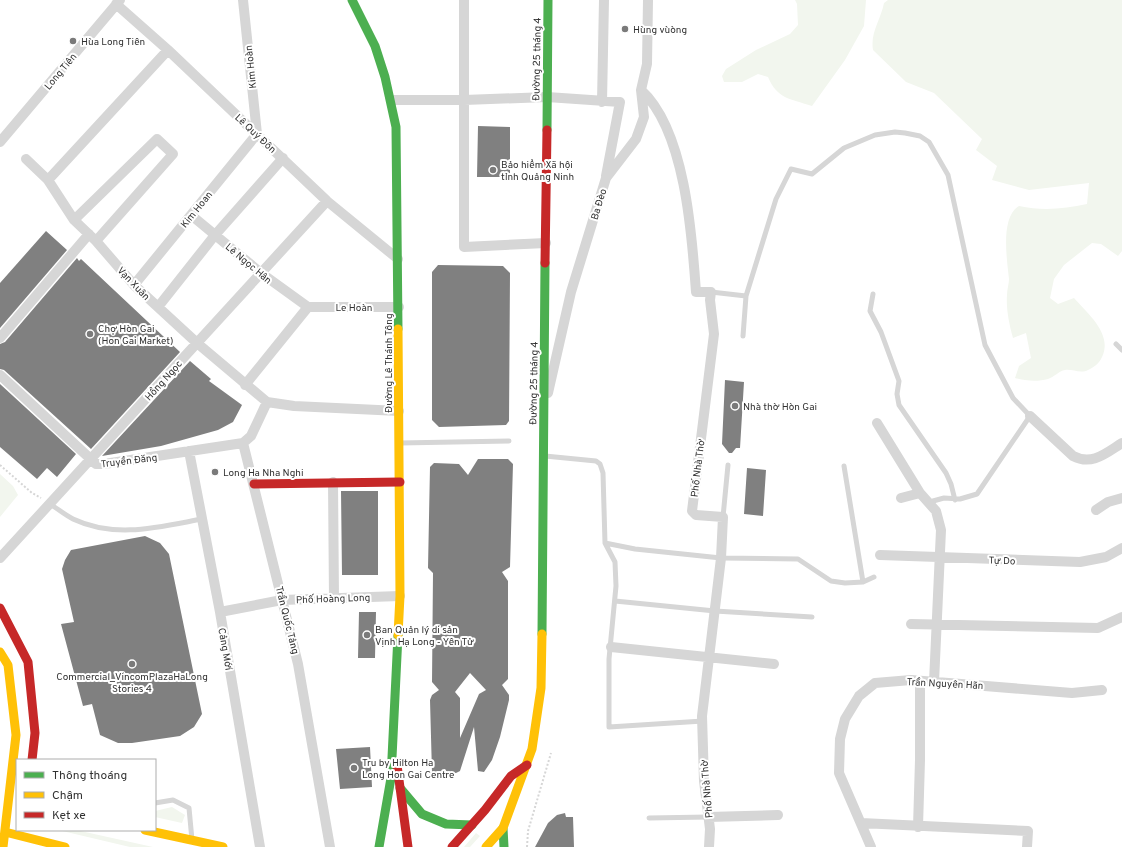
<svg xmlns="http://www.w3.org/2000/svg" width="1122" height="847" font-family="Overpass,sans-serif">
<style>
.green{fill:#f2f6ee}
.building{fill:#808080;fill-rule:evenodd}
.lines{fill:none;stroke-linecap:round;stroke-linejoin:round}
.path{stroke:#d6d6d6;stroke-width:2;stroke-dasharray:2 2;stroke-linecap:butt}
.lane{stroke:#d6d6d6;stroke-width:5}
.street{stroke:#d6d6d6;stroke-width:10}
.fast{stroke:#4caf50;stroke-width:9}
.slow{stroke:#ffc107;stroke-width:9}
.jam{stroke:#c62828;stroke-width:9}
.poi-dot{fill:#7a7a7a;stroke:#fff;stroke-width:1.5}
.labels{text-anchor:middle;stroke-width:4;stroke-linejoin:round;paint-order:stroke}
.poi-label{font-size:10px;fill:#323232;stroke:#fff;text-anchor:start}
.street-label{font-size:10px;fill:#323232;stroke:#fff}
</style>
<rect width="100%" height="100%" fill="#fff"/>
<!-- green -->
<path class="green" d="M795 0H866L864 26 845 60 812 106C791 99 777 99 768 77L758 74 742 82H724L722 76 726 69 756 50 790 34 798 25 797 4Z
M888 0H1122V251L1118 256 1101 244 1092 243 1064 265 1054 279 1050 298 1058 304 1074 298C1088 314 1113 334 1102 357 1099 364 1093 368 1086 371 1078 373 1072 369 1065 370 1059 371 1054 377 1048 379 1038 382 1025 381 1015 378L1019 366 1031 358 1026 333 1013 338C1009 324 1006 308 1007 295 1007 289 1009 284 1009 279 1007 260 1000 217 1019 206 1042 211 1064 209 1087 204L1089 183 1029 190 992 180 997 166 976 150 982 139 934 93 906 82 873 50C870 33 881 19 884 3Z
M0 474 13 486 18 495 0 517Z
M172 807 185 815 182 823 155 817V811Z
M58 830H76L153 847H130Z
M476 833 480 836 470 847H464Z"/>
<!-- building -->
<path class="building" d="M478 126 510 127V177H477Z
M46 231 67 250 0 328V283Z
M77 258 79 261 81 259 180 352 91 449 4 370 0 369V344L5 342Z
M438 265 503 266 510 273 509 421 506 425 439 427 432 420V272Z
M190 361 211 379 209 381 242 405 233 422 218 430 161 446 102 456Z
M725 380 744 382 740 448H736L732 453H729L722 444Z
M0 384 76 454 57 477 47 468 37 479 0 447Z
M478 459H508L513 464 510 567 502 572 508 581V679L502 685 509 695V700L500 737 492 760 484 772 478 771 474 727 460 771 456 773H432L430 700 432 695 439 690 432 682 433 573 428 568 430 467 434 463 459 464 468 475ZM470 673 486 690 479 694 460 738V698L455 692Z
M747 468 766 470 763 516 744 514Z
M341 491H378V575H342Z
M145 536 160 543 169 554 202 714 194 727 180 736 132 743H118L100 735 92 704 83 706 61 624 74 622 62 569 65 560 71 550Z
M359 612H376L375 658H358Z
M370 747 372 787 340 789 336 749Z
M565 813 566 817H573L574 847H535L548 823 557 815Z"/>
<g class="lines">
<!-- path -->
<path class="path" d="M0 465 32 493 41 498
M527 847 528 831 551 753"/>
<!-- lane -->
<path class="lane" d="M711 292 746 296
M873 294 870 311 881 332 899 381 897 394 899 405 946 473 951 484 955 500
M743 336 746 296 776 199 791 169 812 174 844 148 875 135 895 132 905 133 920 136 929 142 948 175 985 345 1013 398 1030 416 977 494 960 499 944 498 933 501 930 504
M1116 344 1122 350
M400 443 509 441
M545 456 596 461 600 464 603 473 605 543 615 562 616 586 609 659V727L703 721
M844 466 863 582
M50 504C58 509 65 515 73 519 115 539 159 527 202 519
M723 517 728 465
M605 543 635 549 721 558 798 559 831 581 845 583 863 582 874 577
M615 601 715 611 812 617
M155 803 173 800 189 808 192 840
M649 818 708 817"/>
<!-- street -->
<path class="street" d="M464 0V247L546 243
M116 4 168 50 327 201 398 259
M168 50 48 180 74 220 96 241 134 285 197 343 267 402 294 406 399 411
M641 90C685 130 692 234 696 292H711L710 300 714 334 692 511 696 515 723 517 721 558 702 716 704 781 710 829 709 847
M391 100H464L547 97 620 102 606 176
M602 102 604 0
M0 142 120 0
M26 159 48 180
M191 215 261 273 308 307
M74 220 157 139 173 154 96 241
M134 285 257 134 243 0
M158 307 215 235 283 158
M308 307H399
M0 338 89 234
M0 375 96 464H104L243 443
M245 385 308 307
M548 393 571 292 606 178 636 139 644 117 641 90 647 64 648 0
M267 402 251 436 243 443 298 664 330 847
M1030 416 1073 456C1092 466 1106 453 1122 443
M877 423 920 493 936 511 941 530 934 682
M189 451 220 612 260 847
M333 482 334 598
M901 498 920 493
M1096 510 1108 502 1122 498
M880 555 1080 562 1106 557 1122 548
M0 558 327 201
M220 612 282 600 400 596
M911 624 1098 628 1122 617
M611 647 774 664
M708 817 778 815
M861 823 1028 831 1027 847
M918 827 920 760V681
M871 847 839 773 840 739 845 719 859 696 875 683 911 680 1072 693 1102 690"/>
<!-- fast -->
<path class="fast" d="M352 0 375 46 385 77 396 127 398 329
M547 130 548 0
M542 634 545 263
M400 788 422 814 446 824 472 825
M503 828 504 847
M379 847 391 778 398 635"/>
<!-- slow -->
<path class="slow" d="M398 329 400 596 398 635
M0 652 8 665 16 735 3 847
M145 830 223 847
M5 832 65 847
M486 847 503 828 532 749 541 688 542 634"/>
<!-- jam -->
<path class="jam" d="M545 263 547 130
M254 484 400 482
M0 608 28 662 35 733 32 760
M397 765 408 847
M452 847 485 810 511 776 527 765"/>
</g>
<!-- markers -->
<g class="poi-dot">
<circle cx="625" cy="29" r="4"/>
<circle cx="73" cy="41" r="4"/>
<circle cx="493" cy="170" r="4"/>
<circle cx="90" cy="334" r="4"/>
<circle cx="735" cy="406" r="4"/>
<circle cx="215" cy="472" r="4"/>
<circle cx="367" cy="635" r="4"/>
<circle cx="132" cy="664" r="4"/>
<circle cx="354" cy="768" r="4"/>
</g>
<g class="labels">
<!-- poi labels -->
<g class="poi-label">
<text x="633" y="33">Hùng vùòng</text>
<text x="81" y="45">Hùa Long Tiên</text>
<text x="501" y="168">Bảo hiểm Xã hội<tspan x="501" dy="12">tỉnh Quảng Ninh</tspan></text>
<text x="98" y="332">Chợ Hòn Gai<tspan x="98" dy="12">(Hon Gai Market)</tspan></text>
<text x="743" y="410">Nhà thờ Hòn Gai</text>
<text x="223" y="476">Long Ha Nha Nghi</text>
<text x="375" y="633">Ban Quản lý di sản<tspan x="375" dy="12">Vịnh Hạ Long - Yên Tử</tspan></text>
<text x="132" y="680" text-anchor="middle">Commercial_VincomPlazaHaLong<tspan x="132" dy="12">Stories 4</tspan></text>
<text x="362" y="766">Tru by Hilton Ha<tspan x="362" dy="12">Long Hon Gai Centre</tspan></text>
</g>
<!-- street labels -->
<g class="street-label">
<text transform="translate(536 59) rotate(-89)" y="4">Đường 25 tháng 4</text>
<text transform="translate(250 67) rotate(-96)" y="4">Kim Hoàn</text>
<text transform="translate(60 71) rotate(-50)" y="4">Long Tiên</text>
<text transform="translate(256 133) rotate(43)" y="4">Lê Quý Đôn</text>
<text transform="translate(598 204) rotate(-73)" y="4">Ba Đèo</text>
<text transform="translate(196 209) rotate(-51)" y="4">Kim Hoan</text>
<text transform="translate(249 263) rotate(40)" y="4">Lê Ngọc Hân</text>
<text transform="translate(134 283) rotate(46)" y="4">Vạn Xuân</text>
<text x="354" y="311">Le Hoàn</text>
<text transform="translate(388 363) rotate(-90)" y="4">Đường Lê Thánh Tông</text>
<text transform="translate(163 380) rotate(-48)" y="4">Hồng Ngọc</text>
<text transform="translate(533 383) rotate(-89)" y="4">Đường 25 tháng 4</text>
<text transform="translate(129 460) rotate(-7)" y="4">Truyền Đăng</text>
<text transform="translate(697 468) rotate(-83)" y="4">Phố Nhà Thờ</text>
<text transform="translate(1002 560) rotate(2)" y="4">Tự Do</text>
<text transform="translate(333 598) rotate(-2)" y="4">Phố Hoàng Long</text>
<text transform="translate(288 620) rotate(76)" y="4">Trần Quốc Tảng</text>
<text transform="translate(226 649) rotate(80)" y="4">Cảng Mới</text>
<text transform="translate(945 683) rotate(3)" y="4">Trần Nguyên Hãn</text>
<text transform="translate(706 789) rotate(-95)" y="4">Phố Nhà Thờ</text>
</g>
</g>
<!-- legend -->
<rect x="16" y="759" width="140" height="72" fill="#ffffff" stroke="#adadad"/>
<rect x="24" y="772" width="20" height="6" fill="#4caf50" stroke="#adadad"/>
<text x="52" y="779" font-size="12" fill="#323232">Thông thoáng</text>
<rect x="24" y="792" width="20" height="6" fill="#ffc107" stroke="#adadad"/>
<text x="52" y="799" font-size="12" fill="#323232">Chậm</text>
<rect x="24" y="812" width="20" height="6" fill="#c62828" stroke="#adadad"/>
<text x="52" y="819" font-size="12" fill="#323232">Kẹt xe</text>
</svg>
